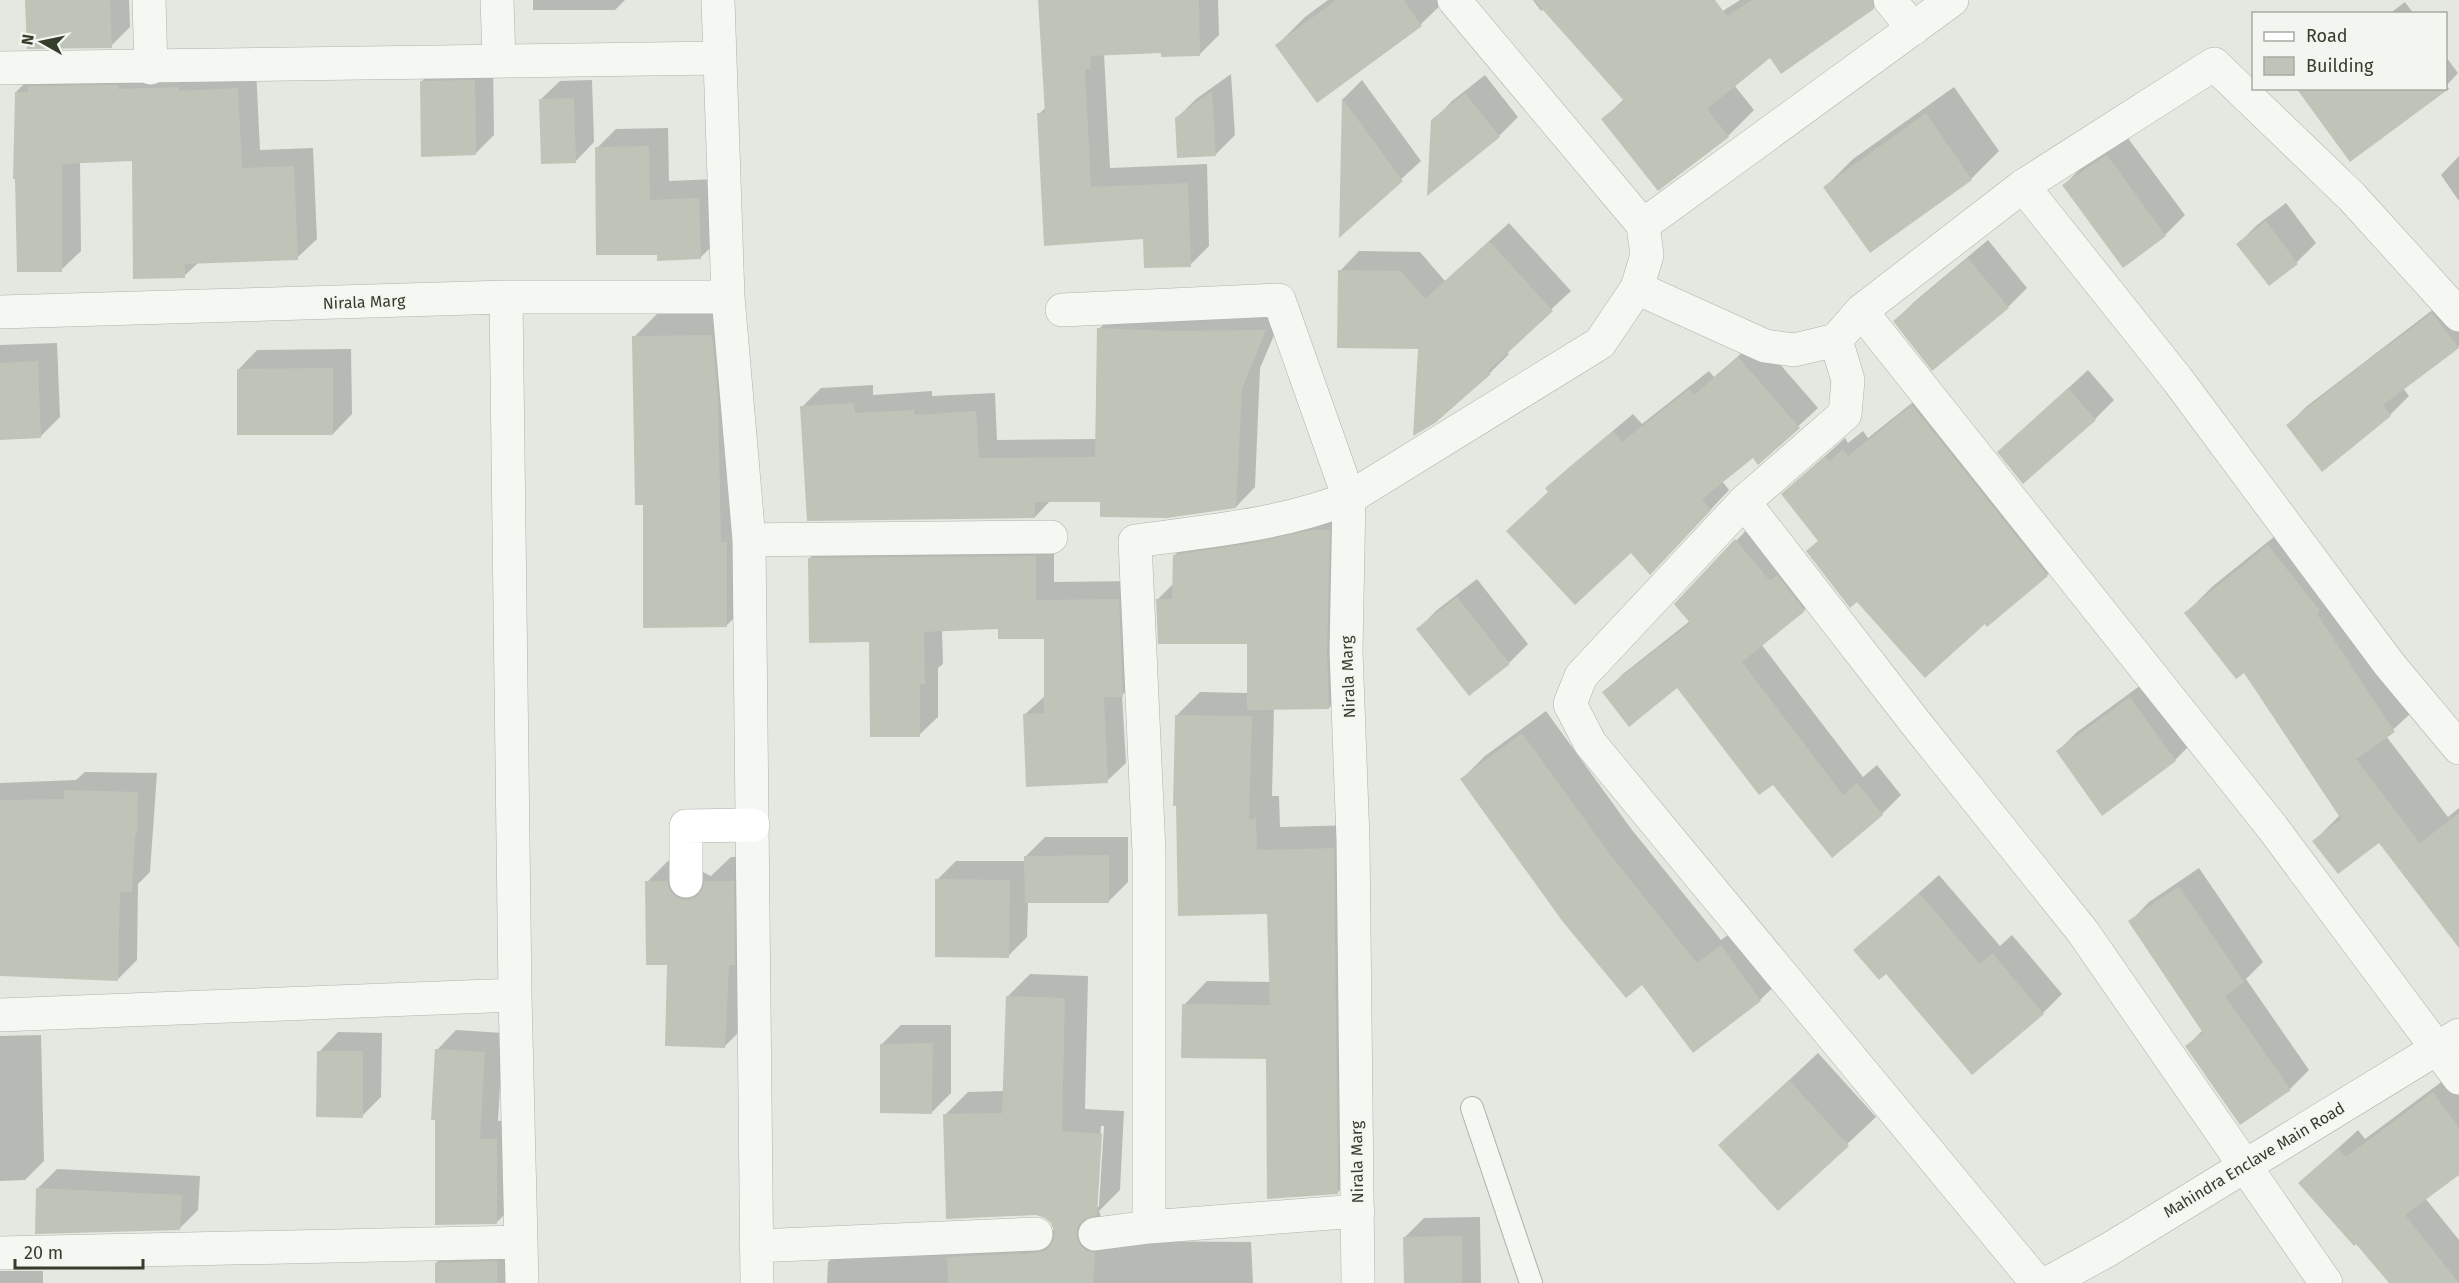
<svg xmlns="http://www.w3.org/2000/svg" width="2459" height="1283" viewBox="0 0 2459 1283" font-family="'Fira Sans',sans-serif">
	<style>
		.shadow { fill: #0003; fill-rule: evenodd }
		.building { fill: #bfc4b8 }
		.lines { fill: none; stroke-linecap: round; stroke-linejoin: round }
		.lane-casing { stroke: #adb2a7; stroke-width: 24 }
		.street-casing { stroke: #adb2a7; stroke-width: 34 }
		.secondary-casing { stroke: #adb2a7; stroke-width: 34 }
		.lane { stroke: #f5f7f3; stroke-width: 22 }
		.street { stroke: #f5f7f3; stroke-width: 33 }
		.secondary { stroke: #fff; stroke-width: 33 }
		.labels { text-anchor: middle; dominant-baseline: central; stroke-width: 4.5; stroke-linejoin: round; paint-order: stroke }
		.street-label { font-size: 16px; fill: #353e2b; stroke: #f3f6f0 }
	</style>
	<rect width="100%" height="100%" fill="#e5e8e1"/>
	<path class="shadow" d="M 26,0 L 129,0 L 130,27 L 111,46 Z
		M 533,0 L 625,0 L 615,10 L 533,10 Z
		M 1040,0 L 1218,0 L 1219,35 L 1199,55 L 1162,51 L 1104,54 L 1110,168 L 1207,164 L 1209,246 L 1190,265 L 1144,238 L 1045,244 L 1039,114 L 1046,107 Z
		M 1328,0 L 1446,0 L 1421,24 L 1317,101 L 1277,45 L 1305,17 Z
		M 1533,0 L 1643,0 L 1544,9 L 1541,11 Z
		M 1740,0 L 1881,0 L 1872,9 L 1771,56 L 1734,85 L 1754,110 L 1728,136 L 1658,189 L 1603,119 L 1624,99 L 1640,64 Z
		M 2405,2 L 2414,14 L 2389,14 Z
		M 2446,57 L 2458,73 L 2446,86 Z
		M 441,62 L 493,62 L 494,135 L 475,154 L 421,82 Z
		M 256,69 L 260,150 L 313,148 L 317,239 L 297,258 L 199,262 L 184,276 L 134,160 L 80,162 L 81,251 L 61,270 L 16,92 L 35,73 Z
		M 1231,74 L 1235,135 L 1216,154 L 1176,119 L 1196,99 Z
		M 1485,75 L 1518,117 L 1499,136 L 1428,193 L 1433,121 L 1452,101 Z
		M 592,80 L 594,142 L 575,162 L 540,100 L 560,81 Z
		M 1362,80 L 1421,161 L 1340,235 L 1343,99 Z
		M 1954,87 L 1999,151 L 1971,179 L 1825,187 L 1853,159 Z
		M 668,128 L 669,181 L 718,179 L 719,239 L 700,258 L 658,254 L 597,148 L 616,129 Z
		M 2127,137 L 2185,215 L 2166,234 L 2123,266 L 2064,185 L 2083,166 Z
		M 2459,156 L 2459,201 L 2441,175 Z
		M 2286,203 L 2316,243 L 2297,262 L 2238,244 L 2257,225 Z
		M 1509,223 L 1571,291 L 1506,351 L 1509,354 L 1490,373 L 1340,271 L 1359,251 L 1420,252 L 1445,281 Z
		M 1988,240 L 2027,288 L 2008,307 L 1895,321 L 1914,302 Z
		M 2452,295 L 2459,304 L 2459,346 L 2403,388 L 2409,396 L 2390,415 L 2288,425 L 2307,406 Z
		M 737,310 L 751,601 L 726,626 L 634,337 L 659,312 Z
		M 1118,310 L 1284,312 L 1260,368 L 1255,487 L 1236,507 L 1102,500 L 1051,500 L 1035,517 L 802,407 L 821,388 L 873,385 L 873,395 L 932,391 L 932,396 L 995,393 L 997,440 L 1097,439 L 1099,329 Z
		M 1758,339 L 1818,408 L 1758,463 L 1753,456 L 1722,481 L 1729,490 L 1669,554 L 1631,551 L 1547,489 L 1566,470 L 1633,414 L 1642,424 L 1709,371 L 1714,377 Z
		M 57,343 L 60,417 L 41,436 L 0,438 L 0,345 Z
		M 351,349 L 352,414 L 333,434 L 238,370 L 257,350 Z
		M 2088,370 L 2114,400 L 2095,419 L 1999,452 Z
		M 1932,387 L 2066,556 L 2047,575 L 1985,622 L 1819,540 L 1783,494 L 1845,438 L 1848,443 L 1863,431 L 1868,438 Z
		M 1348,512 L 1348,688 L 1329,708 L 1274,708 L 1272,796 L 1279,796 L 1280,827 L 1357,825 L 1361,1169 L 1338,1192 L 1268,1058 L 1184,1005 L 1207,981 L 1271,982 L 1269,913 L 1177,715 L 1200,692 L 1248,693 L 1248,642 L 1158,599 L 1174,583 L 1174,556 L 1193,536 Z
		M 2296,519 L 2421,704 L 2386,736 L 2448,817 L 2459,808 L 2459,945 L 2379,841 L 2314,841 L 2340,815 L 2244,670 L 2186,613 L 2213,586 Z
		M 1755,521 L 1823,591 L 1804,610 L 1761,644 L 1863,777 L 1877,765 L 1901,795 L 1882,814 L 1773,783 L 1678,686 L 1604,693 L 1623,674 L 1690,621 L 1676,604 Z
		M 1054,538 L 1054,582 L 1137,581 L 1141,677 L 1122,695 L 1126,763 L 1107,781 L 1024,715 L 1045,696 L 1045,638 L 999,628 L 942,630 L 943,664 L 938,668 L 938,717 L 919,735 L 871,641 L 809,559 L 828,540 Z
		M 1477,579 L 1528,644 L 1509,663 L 1418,629 L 1437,610 Z
		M 2149,679 L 2194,741 L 2175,760 L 2058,751 L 2077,732 Z
		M 1546,711 L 1632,830 L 1721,940 L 1745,923 L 1784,977 L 1760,1000 L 1693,1051 L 1642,983 L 1462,779 L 1485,756 Z
		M 85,772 L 157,773 L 150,872 L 138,884 L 137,960 L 118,979 L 0,975 L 0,783 L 76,780 Z
		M 1045,837 L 1128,837 L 1128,882 L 1109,901 L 1028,902 L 1027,937 L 1008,956 L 937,880 L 956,861 L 1026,861 L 1026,856 Z
		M 672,857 L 711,876 L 731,857 L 758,857 L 749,1022 L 724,1047 L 668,964 L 647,882 Z
		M 2199,868 L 2263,962 L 2246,979 L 2309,1070 L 2290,1089 L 2187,1046 L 2203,1030 L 2130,922 L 2149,902 Z
		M 1939,875 L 2000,946 L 2012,935 L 2062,994 L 2043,1013 L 1886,972 L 1855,950 Z
		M 1030,974 L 1088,976 L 1085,1109 L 1124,1111 L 1120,1190 L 1099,1211 L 1103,1223 L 1117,1241 L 1251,1242 L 1253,1283 L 827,1283 L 828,1262 L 851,1239 L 1055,1230 L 1053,1224 L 945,1115 L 968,1092 L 1004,1091 L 1007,997 ZM 1101,1126 L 1104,1126 L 1099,1206 L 1096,1209 Z
		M 901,1025 L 951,1025 L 951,1093 L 932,1112 L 882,1044 Z
		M 456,1030 L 503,1033 L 498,1121 L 516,1120 L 516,1203 L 497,1222 L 437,1050 Z
		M 338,1032 L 382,1033 L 381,1097 L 362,1116 L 319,1052 Z
		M 41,1035 L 44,1161 L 25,1180 L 0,1181 L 0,1036 Z
		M 1818,1053 L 1876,1117 L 1778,1209 L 1720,1145 Z
		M 2452,1074 L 2459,1083 L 2459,1173 L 2425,1198 L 2459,1240 L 2459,1283 L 2390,1283 L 2357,1241 L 2300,1183 L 2358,1130 L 2365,1139 Z
		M 57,1169 L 200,1176 L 198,1210 L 179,1229 L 38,1188 Z
		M 1480,1217 L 1481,1283 L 1405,1283 L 1405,1237 L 1424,1218 Z
		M 519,1240 L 522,1283 L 435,1283 L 436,1263 L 458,1241 Z
		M 0,1271 L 43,1271 L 43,1283 L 0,1283 Z"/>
	<path class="building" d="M 25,0 L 110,0 L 112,48 L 27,49 Z
		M 1038,0 L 1199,0 L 1200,56 L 1161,57 L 1161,53 L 1090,56 L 1091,69 L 1085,69 L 1091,187 L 1188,183 L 1191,267 L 1144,268 L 1143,239 L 1044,246 L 1037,113 L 1045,113 Z
		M 1336,0 L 1404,0 L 1422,26 L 1317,103 L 1275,45 Z
		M 1534,0 L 1715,0 L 1727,16 L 1752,0 L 1872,0 L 1874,9 L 1781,74 L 1770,58 L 1707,109 L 1729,137 L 1658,191 L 1601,119 L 1624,101 Z
		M 475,80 L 476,155 L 421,157 L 420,81 Z
		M 118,85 L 118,89 L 179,87 L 179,91 L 238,88 L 242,168 L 294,166 L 298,260 L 185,264 L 185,278 L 133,279 L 132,161 L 62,164 L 62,272 L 17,272 L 15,179 L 13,179 L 15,92 L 28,92 L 28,86 Z
		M 2296,88 L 2450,88 L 2350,162 Z
		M 1212,91 L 1216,156 L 1177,158 L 1175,118 Z
		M 1465,93 L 1500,137 L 1427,196 L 1431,120 Z
		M 574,98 L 576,163 L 541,164 L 539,99 Z
		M 1342,98 L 1403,181 L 1339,238 Z
		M 1926,113 L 1972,180 L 1870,253 L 1823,187 Z
		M 649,146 L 650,200 L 699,198 L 701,259 L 657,261 L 657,255 L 596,255 L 595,147 Z
		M 2107,155 L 2166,236 L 2123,268 L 2062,185 Z
		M 2266,221 L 2298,264 L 2269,286 L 2236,244 Z
		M 1489,241 L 1553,311 L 1488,371 L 1491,374 L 1435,423 L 1413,436 L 1418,349 L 1337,348 L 1338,270 L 1401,271 L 1425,299 Z
		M 1968,258 L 2009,308 L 1932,371 L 1893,321 Z
		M 2432,313 L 2459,348 L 2383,405 L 2391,416 L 2322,472 L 2286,425 L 2355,370 Z
		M 1097,328 L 1173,331 L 1266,330 L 1242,389 L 1236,508 L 1167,518 L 1100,517 L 1100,502 L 1035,502 L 1035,518 L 807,521 L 800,406 L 854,403 L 855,413 L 914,410 L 914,415 L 976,411 L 979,458 L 1095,457 Z
		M 712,335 L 718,397 L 721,542 L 727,542 L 727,627 L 643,628 L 643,505 L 635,505 L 632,336 Z
		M 1738,357 L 1800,428 L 1758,465 L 1753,458 L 1702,499 L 1711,510 L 1650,575 L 1631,553 L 1575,605 L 1506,531 L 1548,492 L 1545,488 L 1613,431 L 1622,442 L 1689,389 L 1694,395 Z
		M 38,361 L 41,438 L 0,440 L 0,363 Z
		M 333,368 L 333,435 L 237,435 L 237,369 Z
		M 2068,388 L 2096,420 L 2023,484 L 1997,452 Z
		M 1912,405 L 2048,576 L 1987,627 L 1985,624 L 1925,678 L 1857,602 L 1850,608 L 1806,551 L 1818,541 L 1781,494 L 1825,456 L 1829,461 L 1843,449 L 1848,456 Z
		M 1311,530 L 1330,530 L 1327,651 L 1329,709 L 1247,710 L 1247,644 L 1158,644 L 1156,599 L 1172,599 L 1173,555 L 1247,544 Z
		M 1735,539 L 1770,581 L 1777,575 L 1805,611 L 1742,662 L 1843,795 L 1857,783 L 1883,815 L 1832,858 L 1773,785 L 1759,795 L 1677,688 L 1629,727 L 1602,692 L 1690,623 L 1674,604 Z
		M 2268,545 L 2320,611 L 2317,614 L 2395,732 L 2356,759 L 2420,843 L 2459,813 L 2459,948 L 2379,843 L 2338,874 L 2312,841 L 2341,819 L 2244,673 L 2236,679 L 2184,613 Z
		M 1036,556 L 1036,600 L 1119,599 L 1123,697 L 1104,697 L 1108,783 L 1026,787 L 1023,714 L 1044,713 L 1044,639 L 998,639 L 998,629 L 924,632 L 925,684 L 920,684 L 920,737 L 870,737 L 869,642 L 809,643 L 808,558 Z
		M 1457,597 L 1510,664 L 1469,696 L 1416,629 Z
		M 2130,697 L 2176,761 L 2102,816 L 2056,751 Z
		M 1175,715 L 1252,716 L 1249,819 L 1256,818 L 1257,850 L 1334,848 L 1338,1194 L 1267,1199 L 1266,1059 L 1181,1058 L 1182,1004 L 1270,1005 L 1267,914 L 1178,916 L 1176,806 L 1173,806 Z
		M 1522,733 L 1609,853 L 1697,963 L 1721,945 L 1761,1001 L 1693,1053 L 1642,985 L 1626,998 L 1563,922 L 1460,779 Z
		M 64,790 L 138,792 L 137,834 L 135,834 L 132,892 L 120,892 L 118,981 L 0,976 L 0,800 L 64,799 Z
		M 1109,855 L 1109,903 L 1025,903 L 1024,856 Z
		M 935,879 L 1010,880 L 1009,958 L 935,957 Z
		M 645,881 L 667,881 L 670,891 L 676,897 L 685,900 L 696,897 L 702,890 L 705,881 L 734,881 L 735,965 L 729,965 L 725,1048 L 665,1046 L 667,965 L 646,965 Z
		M 2179,886 L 2244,982 L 2225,996 L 2291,1090 L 2240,1125 L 2185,1046 L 2203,1033 L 2128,921 Z
		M 1919,893 L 1980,964 L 1992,953 L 2044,1014 L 1972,1075 L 1886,974 L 1879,980 L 1853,950 Z
		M 1006,996 L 1065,998 L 1062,1131 L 1102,1134 L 1097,1215 L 1083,1220 L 1078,1226 L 1076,1236 L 1081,1246 L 1087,1251 L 1095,1252 L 1093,1283 L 948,1283 L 947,1257 L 1037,1253 L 1046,1250 L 1052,1243 L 1055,1234 L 1051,1223 L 1045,1218 L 1036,1215 L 946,1219 L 943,1114 L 1002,1113 Z
		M 933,1043 L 932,1114 L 880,1113 L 880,1044 Z
		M 435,1049 L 485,1052 L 480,1139 L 497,1139 L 497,1224 L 435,1225 L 435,1120 L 431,1120 Z
		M 317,1051 L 363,1051 L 363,1118 L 316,1117 Z
		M 1789,1080 L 1849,1146 L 1778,1211 L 1718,1145 Z
		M 2433,1092 L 2459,1128 L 2459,1175 L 2405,1215 L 2459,1283 L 2389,1283 L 2356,1244 L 2354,1246 L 2298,1183 L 2338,1148 L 2346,1157 Z
		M 36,1188 L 182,1195 L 180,1230 L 35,1234 Z
		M 1462,1236 L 1462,1283 L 1404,1283 L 1403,1237 Z
		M 497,1261 L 497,1283 L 435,1283 L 435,1263 Z"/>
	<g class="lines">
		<defs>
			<path id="lane" d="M 1472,1108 L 1531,1283"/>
			<path id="street" d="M 149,0 L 151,68
				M 497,0 L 499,60
				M 718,0 L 728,297 L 749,540 L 757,1283
				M 1454,0 L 1643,225
				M 1890,0 L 1913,29
				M 0,68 L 720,58
				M 2023,186 L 2177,379 L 2389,664 L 2459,748
				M 1637,288 L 1765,346 L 1794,350 L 1836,340 L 1861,311 L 2023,186 L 2214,64 L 2352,197 L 2459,315
				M 506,297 L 515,995 L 522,1283
				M 1062,310 L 1279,300 L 1349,498 L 1346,651 L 1353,840 L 1358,1283
				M 1861,311 L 2272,827 L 2459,1078
				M 0,312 L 506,297 L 728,297
				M 1836,340 L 1848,380 L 1845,414 L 1744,502 L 1581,676 L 1570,704 L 1590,743 L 2037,1283
				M 1744,502 L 1918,726 L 2083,932 L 2326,1283
				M 749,540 L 1051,537
				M 0,1015 L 515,995
				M 1149,1227 L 1149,852 L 1135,541 C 1208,531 1281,525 1349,498 L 1600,343 L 1637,288 L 1647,255 L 1643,225 L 1952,0
				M 1095,1234 L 1149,1227 L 1358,1211
				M 756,1246 L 1036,1234
				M 0,1253 L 521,1242
				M 2048,1283 L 2108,1250 L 2459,1035"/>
			<path id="secondary" d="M 686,881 L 686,826 L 753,825"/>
		</defs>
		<use href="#lane" class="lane-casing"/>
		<use href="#street" class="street-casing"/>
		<use href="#secondary" class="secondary-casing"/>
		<use href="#lane" class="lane"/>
		<use href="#street" class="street"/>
		<use href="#secondary" class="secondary"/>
	</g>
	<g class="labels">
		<g class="street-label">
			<text transform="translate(364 302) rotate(-2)">Nirala Marg</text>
			<text transform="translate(1348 677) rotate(-92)">Nirala Marg</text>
			<text transform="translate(2254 1160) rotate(-31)">Mahindra Enclave Main Road</text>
			<text transform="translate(1357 1162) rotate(-91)">Nirala Marg</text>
		</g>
	</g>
	<rect x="2252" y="12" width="195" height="78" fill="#f3f6f0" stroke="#a7aca1" stroke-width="1.5"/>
	<rect x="2264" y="32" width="30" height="9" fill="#ffffff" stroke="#a7aca1" stroke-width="1.5"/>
	<text x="2306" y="42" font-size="18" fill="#353e2b">Road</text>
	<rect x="2264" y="57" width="30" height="18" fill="#bfc4b8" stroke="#a7aca1" stroke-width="1.5"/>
	<text x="2306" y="72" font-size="18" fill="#353e2b">Building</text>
	<g transform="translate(42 42) rotate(279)" stroke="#f3f6f0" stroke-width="4.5" paint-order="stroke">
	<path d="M0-4.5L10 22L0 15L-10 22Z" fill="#353e2b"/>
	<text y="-9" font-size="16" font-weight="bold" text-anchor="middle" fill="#353e2b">N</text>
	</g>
	<path d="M15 1259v9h128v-9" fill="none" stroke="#353e2b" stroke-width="3"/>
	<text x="24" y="1259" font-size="18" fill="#353e2b" stroke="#f3f6f0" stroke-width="4.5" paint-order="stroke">20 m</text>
</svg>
